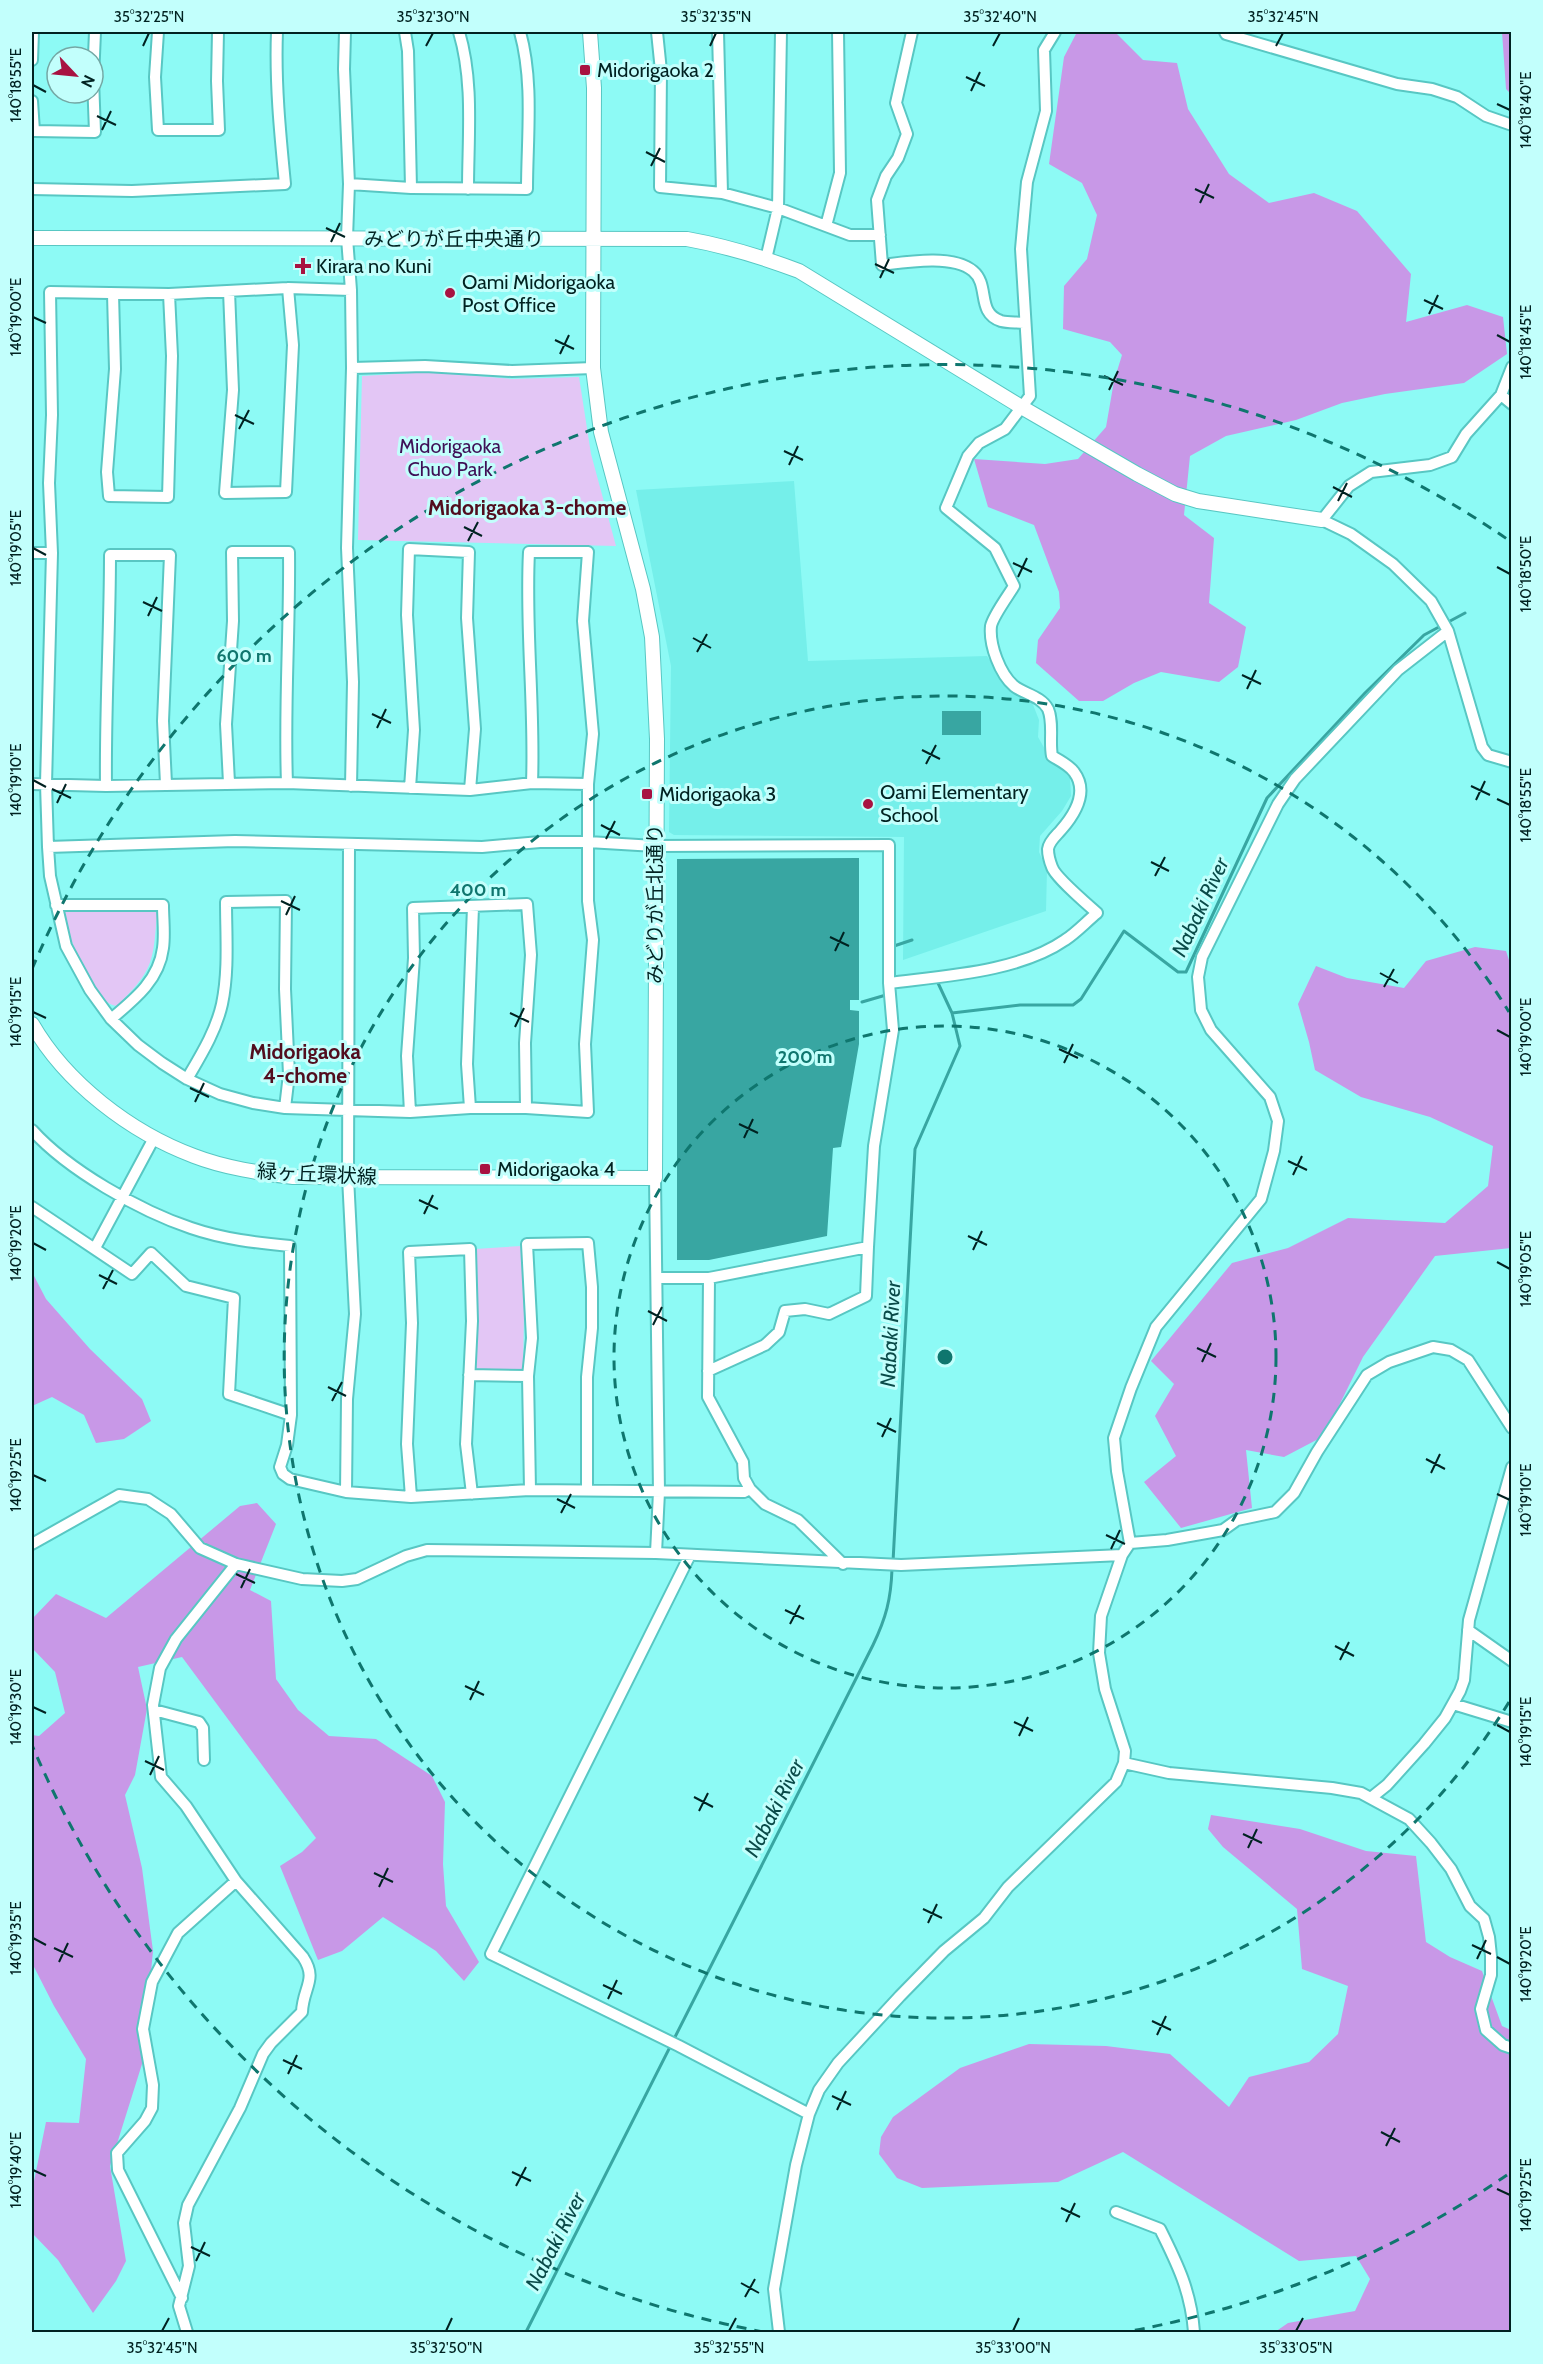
<svg xmlns="http://www.w3.org/2000/svg" width="1543" height="2364" viewBox="0 0 1543 2364" font-family="Cabin,'Noto Sans JP',sans-serif">
	<style>
		.built { fill: #75efea }
		.green { fill: #e3c6f5 }
		.forest { fill: #c898e7 }
		.water { fill: #38a6a2 }
		.lines { fill: none; stroke-linecap: round; stroke-linejoin: round }
		.stream { stroke: #38a6a2; stroke-width: 3 }
		.minor-casing { stroke: #58c7c3; stroke-width: 14 }
		.tertiary-casing { stroke: #58c7c3; stroke-width: 16 }
		.minor { stroke: #fff; stroke-width: 10 }
		.tertiary { stroke: #fff; stroke-width: 14 }
		.ticks { fill: none; stroke: #002221; stroke-width: 2 }
		.ring { fill: none; stroke: #0f766e; stroke-width: 3; stroke-dasharray: 10 8 }
		.poi-dot { fill: #a81241; stroke: #c2fffc; stroke-width: 2 }
		.labels { text-anchor: middle; dominant-baseline: central; stroke-width: 6; stroke-linejoin: round; paint-order: stroke }
		.poi-label { font-size: 20px; fill: #002221; stroke: #c2fffc; text-anchor: start }
		.street-label { font-size: 20px; fill: #002221; stroke: #c2fffc }
		.park-label { font-size: 20px; fill: #3f1056; stroke: #c2fffc }
		.neighbourhood-label { font-size: 21px; font-weight: bold; fill: #520d1e; stroke: #c2fffc }
		.water-label { font-size: 21px; font-style: italic; fill: #0a4b49; stroke: #c2fffc }
		.centre { fill: #0f766e; stroke: #c2fffc; stroke-width: 3 }
		.ring-label { font-size: 18px; text-anchor: middle; font-weight: bold; fill: #0f766e; stroke: #c2fffc; stroke-width: 6; stroke-linejoin: round; paint-order: stroke }
		.neatline { fill: none; stroke: #002221; stroke-width: 2 }
		.ticks-label { font-size: 15px; text-anchor: middle; fill: #002221 }
	</style>
	<rect width="100%" height="100%" fill="#8dfaf5"/>
	<path class="built" d="M 794,481 L 808,661 L 987,656 L 1002,679 L 1032,702 L 1039,720 L 1038,737 L 1046,751 L 1070,778 L 1071,796 L 1062,811 L 1040,836 L 1039,852 L 1047,870 L 1046,911 L 903,960 L 904,837 L 674,835 L 669,832 L 671,666 L 636,490 Z"/>
	<path class="green" d="M 431,372 L 512,379 L 579,377 L 591,454 L 616,546 L 358,540 L 362,376 Z
		M 153,909 L 157,914 C 153,964 153,970 117,1006 C 90,1003 69,934 62,911 Z
		M 521,1246 L 524,1313 L 523,1371 L 473,1370 L 475,1249 Z"/>
	<path class="forest" d="M 1077,32 L 1115,32 L 1143,60 L 1177,63 L 1188,109 L 1229,174 L 1269,203 L 1314,193 L 1357,211 L 1411,274 L 1406,322 L 1467,305 L 1503,317 L 1507,354 L 1464,383 L 1385,394 L 1342,403 L 1296,420 L 1226,436 L 1190,456 L 1184,515 L 1214,538 L 1209,603 L 1246,627 L 1238,667 L 1219,682 L 1161,672 L 1134,683 L 1103,701 L 1079,701 L 1036,663 L 1038,640 L 1060,608 L 1059,592 L 1034,525 L 988,507 L 974,459 L 1045,464 L 1078,459 L 1106,427 L 1114,381 L 1122,355 L 1110,342 L 1063,329 L 1064,286 L 1087,259 L 1097,215 L 1082,183 L 1049,164 L 1064,57 Z
		M 1502,32 L 1511,32 L 1511,94 L 1506,89 Z
		M 1475,947 L 1506,951 L 1512,969 L 1511,1248 L 1435,1256 L 1363,1357 L 1324,1436 L 1284,1457 L 1246,1450 L 1252,1508 L 1181,1528 L 1144,1482 L 1176,1456 L 1155,1416 L 1174,1384 L 1151,1361 L 1232,1263 L 1288,1248 L 1348,1218 L 1445,1223 L 1488,1186 L 1493,1146 L 1430,1117 L 1361,1097 L 1315,1070 L 1309,1042 L 1298,1004 L 1316,966 L 1347,978 L 1404,988 L 1426,961 Z
		M 32,1272 L 46,1299 L 90,1349 L 142,1399 L 151,1421 L 124,1439 L 96,1443 L 84,1415 L 52,1397 L 32,1406 Z
		M 257,1503 L 276,1524 L 250,1590 L 271,1601 L 276,1679 L 298,1710 L 329,1736 L 376,1739 L 432,1776 L 445,1802 L 443,1864 L 446,1906 L 479,1962 L 464,1981 L 436,1951 L 383,1917 L 342,1951 L 318,1960 L 280,1866 L 302,1852 L 316,1838 L 182,1657 L 138,1667 L 147,1709 L 135,1775 L 125,1795 L 142,1868 L 153,1951 L 142,2064 L 110,2166 L 126,2261 L 116,2281 L 93,2313 L 58,2260 L 32,2233 L 32,2191 L 46,2122 L 79,2123 L 86,2059 L 54,2006 L 32,1963 L 32,1735 L 39,1736 L 65,1713 L 55,1672 L 32,1648 L 32,1619 L 56,1594 L 106,1618 L 240,1506 Z
		M 1211,1815 L 1300,1829 L 1366,1851 L 1416,1856 L 1426,1942 L 1450,1957 L 1482,1971 L 1502,2026 L 1511,2030 L 1511,2332 L 1275,2332 L 1288,2323 L 1355,2311 L 1370,2279 L 1356,2256 L 1299,2261 L 1123,2152 L 1058,2182 L 922,2188 L 897,2178 L 879,2154 L 881,2137 L 893,2117 L 960,2068 L 1029,2044 L 1106,2046 L 1170,2054 L 1229,2107 L 1249,2077 L 1309,2062 L 1338,2034 L 1348,1986 L 1302,1969 L 1297,1909 L 1223,1847 L 1208,1829 Z"/>
	<path class="water" d="M 942,711 L 981,711 L 981,735 L 942,735 Z
		M 859,858 L 859,1000 L 850,1000 L 850,1010 L 859,1011 L 859,1044 L 841,1147 L 833,1148 L 827,1236 L 709,1260 L 677,1260 L 677,859 Z"/>
	<g class="lines">
		<path class="stream" d="M 891,947 L 912,940
			M 862,1002 L 886,995 L 886,992
			M 952,1013 L 1020,1005 L 1073,1005 L 1081,999 L 1124,931 L 1178,972 L 1186,972 L 1267,798 L 1365,693 L 1424,635 L 1465,613
			M 893,1562 L 915,1149 L 960,1046 L 952,1013 L 938,983
			M 526,2332 L 873,1645 C 886,1618 891,1599 892,1569"/>
		<defs>
			<path id="minor" d="M 158,32 L 155,77 L 158,130 L 219,130 L 217,81 L 218,32
				M 345,32 L 344,69 L 349,184 L 347,238 L 351,290 L 352,368 L 347,548 L 353,682 L 351,786
				M 405,32 L 408,51 L 411,188
				M 459,32 C 474,82 468,137 468,189
				M 657,32 L 661,71 L 660,187 L 722,193 L 778,208 L 850,235 L 880,235
				M 718,32 L 722,193
				M 912,32 L 896,103 L 907,134 L 898,158 L 886,176 L 877,200 L 882,265 C 906,262 953,254 973,271 C 990,285 976,313 1001,321 C 1008,323 1017,322 1024,323
				M 1225,32 L 1226,34 L 1397,84 L 1432,89 L 1457,97 L 1486,116 L 1512,125
				M 32,60 L 33,32
				M 32,101 L 34,131 L 95,132 L 93,79 L 95,32
				M 349,184 L 411,188 L 527,189 C 527,138 534,82 520,32
				M 32,189 L 132,191 L 285,184 C 280,133 275,82 277,32
				M 826,226 L 840,173 L 838,32
				M 766,259 L 778,208 L 781,32
				M 351,290 L 288,288 L 169,294 L 50,292 L 52,415 L 49,483 L 52,553 L 46,784 L 48,847 L 50,876 L 66,946 L 90,990 L 111,1019 L 138,1045 L 162,1063 L 187,1079 L 220,1094 L 253,1103 L 285,1108 L 410,1112 L 470,1108 L 526,1108 L 588,1112 L 585,1044 L 593,940 L 588,901 L 588,784 L 593,734 L 583,621 L 588,552 L 529,552 C 525,629 535,706 532,783
				M 229,291 L 233,390 L 225,493 L 286,492 L 293,345 L 288,288
				M 113,294 L 115,369 L 107,472 L 109,496 L 168,497 L 172,356 L 169,294
				M 1512,367 L 1501,395 L 1466,434 L 1452,457 L 1430,465 L 1371,472 L 1349,486 L 1322,520 L 1351,534 L 1393,564 L 1431,601 L 1448,631 L 1482,747 L 1488,755 L 1512,762
				M 352,368 L 425,366 L 512,371 L 593,368
				M 1501,395 L 1512,404
				M 32,553 L 52,553
				M 229,783 L 226,724 L 233,621 L 232,552 L 289,552 C 290,629 284,706 287,783
				M 32,784 L 106,786 L 287,783 L 470,790 L 532,783 L 588,784
				M 106,786 C 105,709 110,632 110,555 L 170,555 L 163,721 L 166,784
				M 410,788 L 414,730 L 407,615 L 409,549 L 469,552 L 467,618 L 475,729 L 470,790
				M 48,847 L 235,841 L 482,847 L 540,842 L 588,842 L 655,846 L 889,845 L 889,983 L 893,1030 L 874,1146 L 868,1247 L 709,1278 L 658,1278
				M 56,905 L 163,905 C 163,919 165,934 163,948 C 159,980 135,999 111,1019
				M 889,983 C 943,976 1019,972 1065,940 C 1076,933 1086,922 1097,913 C 1087,904 1055,877 1052,867 C 1050,862 1048,854 1048,849 C 1049,841 1057,835 1061,830 C 1075,814 1089,792 1074,772 C 1069,765 1059,760 1052,756 C 1049,741 1054,723 1048,709 C 1041,696 1024,694 1014,686 C 1000,674 989,645 991,626 C 993,616 1008,596 1014,586 L 995,548 L 946,508 L 968,456 L 979,443 L 1005,429 L 1030,396 L 1021,249 L 1027,182 L 1046,111 L 1044,50 L 1055,32
				M 187,1079 C 201,1055 216,1031 222,1004 C 229,971 226,935 226,902 L 286,901 L 285,989 L 289,1074 L 285,1108
				M 470,1108 L 467,1064 L 473,907
				M 410,1112 L 407,1056 L 414,958 L 413,908 L 527,904 L 531,955 L 525,1043 L 526,1108
				M 32,1130 C 68,1170 140,1211 191,1228 C 223,1239 257,1243 290,1246 L 291,1415 L 287,1445 L 280,1467 L 283,1474 L 290,1479 L 346,1492 L 411,1497 L 530,1490 L 744,1492 L 750,1489
				M 655,1178 L 659,1492 L 656,1553
				M 32,1207 L 132,1274 L 151,1253 L 186,1286 L 234,1298 L 229,1394 L 291,1415
				M 95,1248 L 154,1138
				M 709,1278 L 708,1397 L 743,1462 L 744,1478 L 750,1489 L 765,1504 L 798,1520 L 843,1564
				M 708,1371 L 765,1345 L 779,1332 L 785,1311 L 805,1309 L 829,1314 L 866,1296 L 868,1247
				M 469,1375 L 528,1376
				M 530,1490 L 528,1376 L 532,1338 L 527,1244 L 588,1243 L 592,1287 L 592,1328 L 587,1377 L 587,1490
				M 346,1492 L 347,1399 L 355,1314 L 348,1177 L 349,845
				M 411,1497 L 407,1444 L 412,1323 L 409,1252 L 470,1249 L 472,1321 L 466,1444 L 472,1494
				M 1130,1543 L 1167,1540 L 1223,1530 L 1237,1520 L 1275,1512 L 1294,1493 L 1317,1452 L 1367,1375 L 1389,1362 L 1433,1347 L 1451,1350 L 1468,1360 L 1512,1428
				M 32,1544 L 119,1495 L 148,1499 L 171,1514 L 200,1548 L 236,1564 L 302,1579 L 342,1581 L 357,1579 L 406,1556 L 427,1550 L 656,1553 L 901,1565 L 1122,1555
				M 690,1555 L 491,1954 L 679,2046 L 809,2114
				M 1468,1630 L 1512,1661
				M 1453,1704 L 1512,1722
				M 154,1710 L 199,1722 L 203,1728 L 204,1760
				M 1124,1763 L 1169,1773 L 1332,1788 L 1361,1793 L 1409,1819 L 1431,1843 L 1451,1869 L 1470,1906 L 1484,1919 L 1489,1937 L 1491,1956 L 1491,1975 L 1481,2009 L 1486,2030 L 1503,2045 L 1512,2048
				M 1372,1797 L 1387,1785 L 1424,1744 L 1445,1718 L 1460,1691 L 1464,1680 L 1469,1620 L 1512,1467
				M 1116,2212 L 1160,2229 C 1178,2265 1191,2292 1194,2332
				M 182,2298 L 118,2170 L 117,2153 L 145,2121 L 152,2108 L 153,2085 L 143,2029 L 152,1982 L 178,1933 L 236,1881
				M 187,2332 L 179,2306 L 189,2266 L 184,2223 L 188,2205 L 240,2108 L 263,2054 L 271,2043 L 302,2012 C 303,1987 318,1980 303,1957 L 236,1881 L 186,1806 L 161,1777 L 153,1705 L 160,1668 L 176,1639 L 236,1564
				M 779,2332 L 774,2289 L 796,2165 L 809,2114 L 819,2090 L 838,2063 L 900,1996 L 944,1951 L 984,1918 L 1008,1887 L 1116,1782 L 1124,1763 L 1125,1751 L 1105,1689 L 1099,1653 L 1101,1616 L 1122,1555 L 1130,1543 L 1117,1471 L 1114,1438 L 1131,1388 L 1156,1327 L 1261,1199 L 1274,1151 L 1278,1121 L 1270,1097 L 1211,1030 L 1201,1010 L 1198,977 L 1202,957 L 1278,804 L 1295,779 L 1398,670 L 1448,631"/>
			<path id="tertiary" d="M 32,238 L 687,239 C 726,246 762,257 799,271 L 1023,408 L 1137,474 L 1175,494 L 1198,501 L 1322,520
				M 32,1024 C 66,1083 130,1132 194,1156 C 225,1168 260,1173 293,1177 L 655,1178 L 657,739 L 652,637 L 643,589 L 601,432 L 593,368 L 594,88 L 590,32"/>
		</defs>
		<use href="#minor" class="minor-casing"/>
		<use href="#tertiary" class="tertiary-casing"/>
		<use href="#minor" class="minor"/>
		<use href="#tertiary" class="tertiary"/>
	</g>
	<path class="ticks" d="M 143,46 L 149,33M 426,46 L 433,33M 710,46 L 716,33M 993,46 L 1000,33M 1276,46 L 1283,33M 966,77 L 985,86M 33,85 L 46,92M 971,91 L 980,72M 1497,104 L 1510,110M 97,116 L 116,125M 102,130 L 111,111M 646,152 L 665,162M 651,166 L 660,148M 1195,189 L 1214,198M 1200,203 L 1209,184M 326,228 L 345,237M 331,242 L 340,223M 875,264 L 894,273M 880,278 L 889,259M 1424,300 L 1443,309M 1429,314 L 1438,295M 33,317 L 46,323M 1497,335 L 1510,342M 555,340 L 574,349M 560,354 L 569,335M 1104,376 L 1123,385M 1109,390 L 1118,371M 235,415 L 254,424M 239,429 L 249,410M 784,451 L 803,460M 789,465 L 798,446M 1333,487 L 1352,497M 1338,501 L 1347,483M 464,527 L 482,536M 468,541 L 478,522M 33,548 L 46,555M 1013,563 L 1032,572M 1497,567 L 1510,574M 1018,577 L 1027,558M 143,602 L 162,611M 148,616 L 157,597M 693,638 L 711,648M 697,652 L 707,634M 1242,675 L 1261,684M 1247,689 L 1256,670M 372,714 L 391,723M 377,728 L 386,709M 922,750 L 940,759M 926,764 L 936,745M 33,780 L 46,787M 1471,786 L 1490,795M 52,789 L 71,798M 1497,799 L 1510,805M 1476,800 L 1485,781M 57,803 L 66,784M 601,825 L 620,835M 606,839 L 615,821M 1151,862 L 1169,871M 1155,876 L 1165,857M 281,901 L 300,910M 286,915 L 295,896M 830,937 L 849,946M 835,951 L 844,932M 1380,973 L 1398,983M 1384,987 L 1394,969M 33,1012 L 46,1018M 510,1013 L 529,1022M 515,1027 L 524,1008M 1497,1030 L 1510,1037M 1059,1049 L 1078,1058M 1064,1063 L 1073,1044M 190,1088 L 209,1097M 195,1102 L 204,1083M 739,1124 L 758,1133M 744,1138 L 753,1119M 1288,1161 L 1307,1170M 1293,1175 L 1302,1156M 419,1200 L 438,1209M 424,1214 L 433,1195M 968,1236 L 987,1245M 33,1243 L 46,1250M 973,1250 L 982,1231M 1497,1262 L 1510,1269M 99,1275 L 117,1284M 103,1289 L 113,1270M 648,1311 L 667,1321M 653,1325 L 662,1307M 1197,1348 L 1216,1357M 1202,1362 L 1211,1343M 328,1387 L 346,1396M 332,1401 L 342,1382M 877,1423 L 896,1432M 882,1437 L 891,1418M 1426,1459 L 1445,1469M 1431,1473 L 1440,1454M 33,1475 L 46,1481M 1497,1494 L 1510,1500M 557,1499 L 575,1508M 561,1513 L 571,1494M 1106,1535 L 1125,1544M 1111,1549 L 1120,1530M 236,1574 L 255,1583M 241,1588 L 250,1569M 785,1610 L 804,1619M 790,1624 L 800,1605M 1335,1646 L 1354,1656M 1340,1660 L 1349,1642M 465,1686 L 484,1695M 470,1700 L 479,1681M 33,1707 L 46,1713M 1014,1722 L 1033,1731M 1497,1725 L 1510,1732M 1019,1736 L 1028,1717M 145,1761 L 164,1770M 150,1775 L 159,1756M 694,1797 L 713,1807M 699,1811 L 708,1793M 1243,1834 L 1262,1843M 1248,1848 L 1257,1829M 374,1873 L 393,1882M 379,1887 L 388,1868M 923,1909 L 942,1918M 928,1923 L 937,1904M 33,1938 L 46,1945M 1472,1945 L 1491,1954M 54,1948 L 73,1957M 1497,1957 L 1510,1964M 1477,1959 L 1486,1940M 59,1962 L 68,1943M 603,1985 L 622,1994M 608,1999 L 617,1980M 1152,2021 L 1171,2030M 1157,2035 L 1166,2016M 283,2060 L 302,2069M 288,2074 L 297,2055M 832,2096 L 851,2105M 837,2110 L 846,2091M 1381,2132 L 1400,2142M 1386,2146 L 1395,2128M 33,2170 L 46,2176M 512,2172 L 531,2181M 516,2186 L 526,2167M 1497,2189 L 1510,2195M 1061,2208 L 1080,2217M 1066,2222 L 1075,2203M 191,2247 L 210,2256M 196,2261 L 205,2242M 741,2283 L 759,2293M 745,2297 L 755,2279M 162,2331 L 169,2318M 446,2331 L 452,2318M 729,2331 L 736,2318M 1013,2331 L 1019,2318M 1296,2331 L 1303,2318"/>
	<g class="ring">
		<circle cx="945" cy="1357" r="331"/>
		<path d="M1509 1702A661 661 0 1 1 1509 1012"/>
		<path d="M1507 2175A992 992 0 0 1 1126 2332M764 2332A992 992 0 0 1 32 1745M32 969A992 992 0 0 1 1507 539"/>
	</g>
	<g class="poi-dot">
		<rect x="579" y="64" width="12" height="12" rx="3"/>
		<path d="M300 257h6v6h6v6h-6v6h-6v-6h-6v-6h6z"/>
		<circle cx="450" cy="293" r="6"/>
		<rect x="641" y="788" width="12" height="12" rx="3"/>
		<circle cx="868" cy="804" r="6"/>
		<rect x="479" y="1163" width="12" height="12" rx="3"/>
	</g>
	<g class="labels">
		<g class="poi-label">
			<text x="597" y="70">Midorigaoka 2</text>
			<text x="316" y="266">Kirara no Kuni</text>
			<text x="462" y="282">Oami Midorigaoka<tspan x="462" dy="23">Post Office</tspan></text>
			<text x="880" y="792">Oami Elementary<tspan x="880" dy="23">School</tspan></text>
			<text x="659" y="794">Midorigaoka 3</text>
			<text x="497" y="1169">Midorigaoka 4</text>
		</g>
		<g class="street-label">
			<text x="454" y="239">みどりが丘中央通り</text>
			<text transform="translate(655 904) rotate(-90)">みどりが丘北通り</text>
			<text transform="translate(317 1174) rotate(3)">緑ヶ丘環状線</text>
		</g>
		<g class="park-label">
			<text x="450" y="446">Midorigaoka<tspan x="450" dy="23">Chuo Park</tspan></text>
		</g>
		<g class="neighbourhood-label">
			<text x="527" y="507">Midorigaoka 3-chome</text>
			<text x="305" y="1051">Midorigaoka<tspan x="305" dy="24">4-chome</tspan></text>
		</g>
		<g class="water-label">
			<text transform="translate(1200 907) rotate(-65)">Nabaki River</text>
			<text transform="translate(890 1334) rotate(-87)">Nabaki River</text>
			<text transform="translate(774 1808) rotate(-63)">Nabaki River</text>
			<text transform="translate(555 2241) rotate(-63)">Nabaki River</text>
		</g>
	</g>
	<circle cx="945" cy="1357" r="9" class="centre"/>
	<g class="ring-label">
		<text x="244" y="662">600 m</text>
		<text x="478" y="896">400 m</text>
		<text x="805" y="1063">200 m</text>
	</g>
	<rect width="1543" height="2364" fill="none" stroke="#c2fffc" stroke-width="66"/>
	<g transform="translate(75 75) rotate(116)"><circle r="28" fill="#c2fffc" stroke="#74a7a4" stroke-width="1.5"/>
	<path d="M0-4.5L10 22L0 15L-10 22Z" fill="#a81241"/>
	<text y="-9" font-size="16" font-weight="bold" text-anchor="middle" fill="#002221">N</text>
	</g>
	<rect x="33" y="33" width="1477" height="2298" class="neatline"/>
	<g class="ticks-label">
		<text x="149" y="22">35°32'25"N</text>
		<text x="433" y="22">35°32'30"N</text>
		<text x="716" y="22">35°32'35"N</text>
		<text x="1000" y="22">35°32'40"N</text>
		<text x="1283" y="22">35°32'45"N</text>
		<text transform="translate(16 85) rotate(-90)" y="5">140°18'55"E</text>
		<text transform="translate(1526 110) rotate(-90)" y="5">140°18'40"E</text>
		<text transform="translate(16 317) rotate(-90)" y="5">140°19'00"E</text>
		<text transform="translate(1526 342) rotate(-90)" y="5">140°18'45"E</text>
		<text transform="translate(16 548) rotate(-90)" y="5">140°19'05"E</text>
		<text transform="translate(1526 574) rotate(-90)" y="5">140°18'50"E</text>
		<text transform="translate(16 780) rotate(-90)" y="5">140°19'10"E</text>
		<text transform="translate(1526 805) rotate(-90)" y="5">140°18'55"E</text>
		<text transform="translate(16 1012) rotate(-90)" y="5">140°19'15"E</text>
		<text transform="translate(1526 1037) rotate(-90)" y="5">140°19'00"E</text>
		<text transform="translate(16 1243) rotate(-90)" y="5">140°19'20"E</text>
		<text transform="translate(1526 1269) rotate(-90)" y="5">140°19'05"E</text>
		<text transform="translate(16 1475) rotate(-90)" y="5">140°19'25"E</text>
		<text transform="translate(1526 1500) rotate(-90)" y="5">140°19'10"E</text>
		<text transform="translate(16 1707) rotate(-90)" y="5">140°19'30"E</text>
		<text transform="translate(1526 1732) rotate(-90)" y="5">140°19'15"E</text>
		<text transform="translate(16 1938) rotate(-90)" y="5">140°19'35"E</text>
		<text transform="translate(1526 1964) rotate(-90)" y="5">140°19'20"E</text>
		<text transform="translate(16 2170) rotate(-90)" y="5">140°19'40"E</text>
		<text transform="translate(1526 2195) rotate(-90)" y="5">140°19'25"E</text>
		<text x="162" y="2353">35°32'45"N</text>
		<text x="446" y="2353">35°32'50"N</text>
		<text x="729" y="2353">35°32'55"N</text>
		<text x="1013" y="2353">35°33'00"N</text>
		<text x="1296" y="2353">35°33'05"N</text>
	</g>
</svg>
